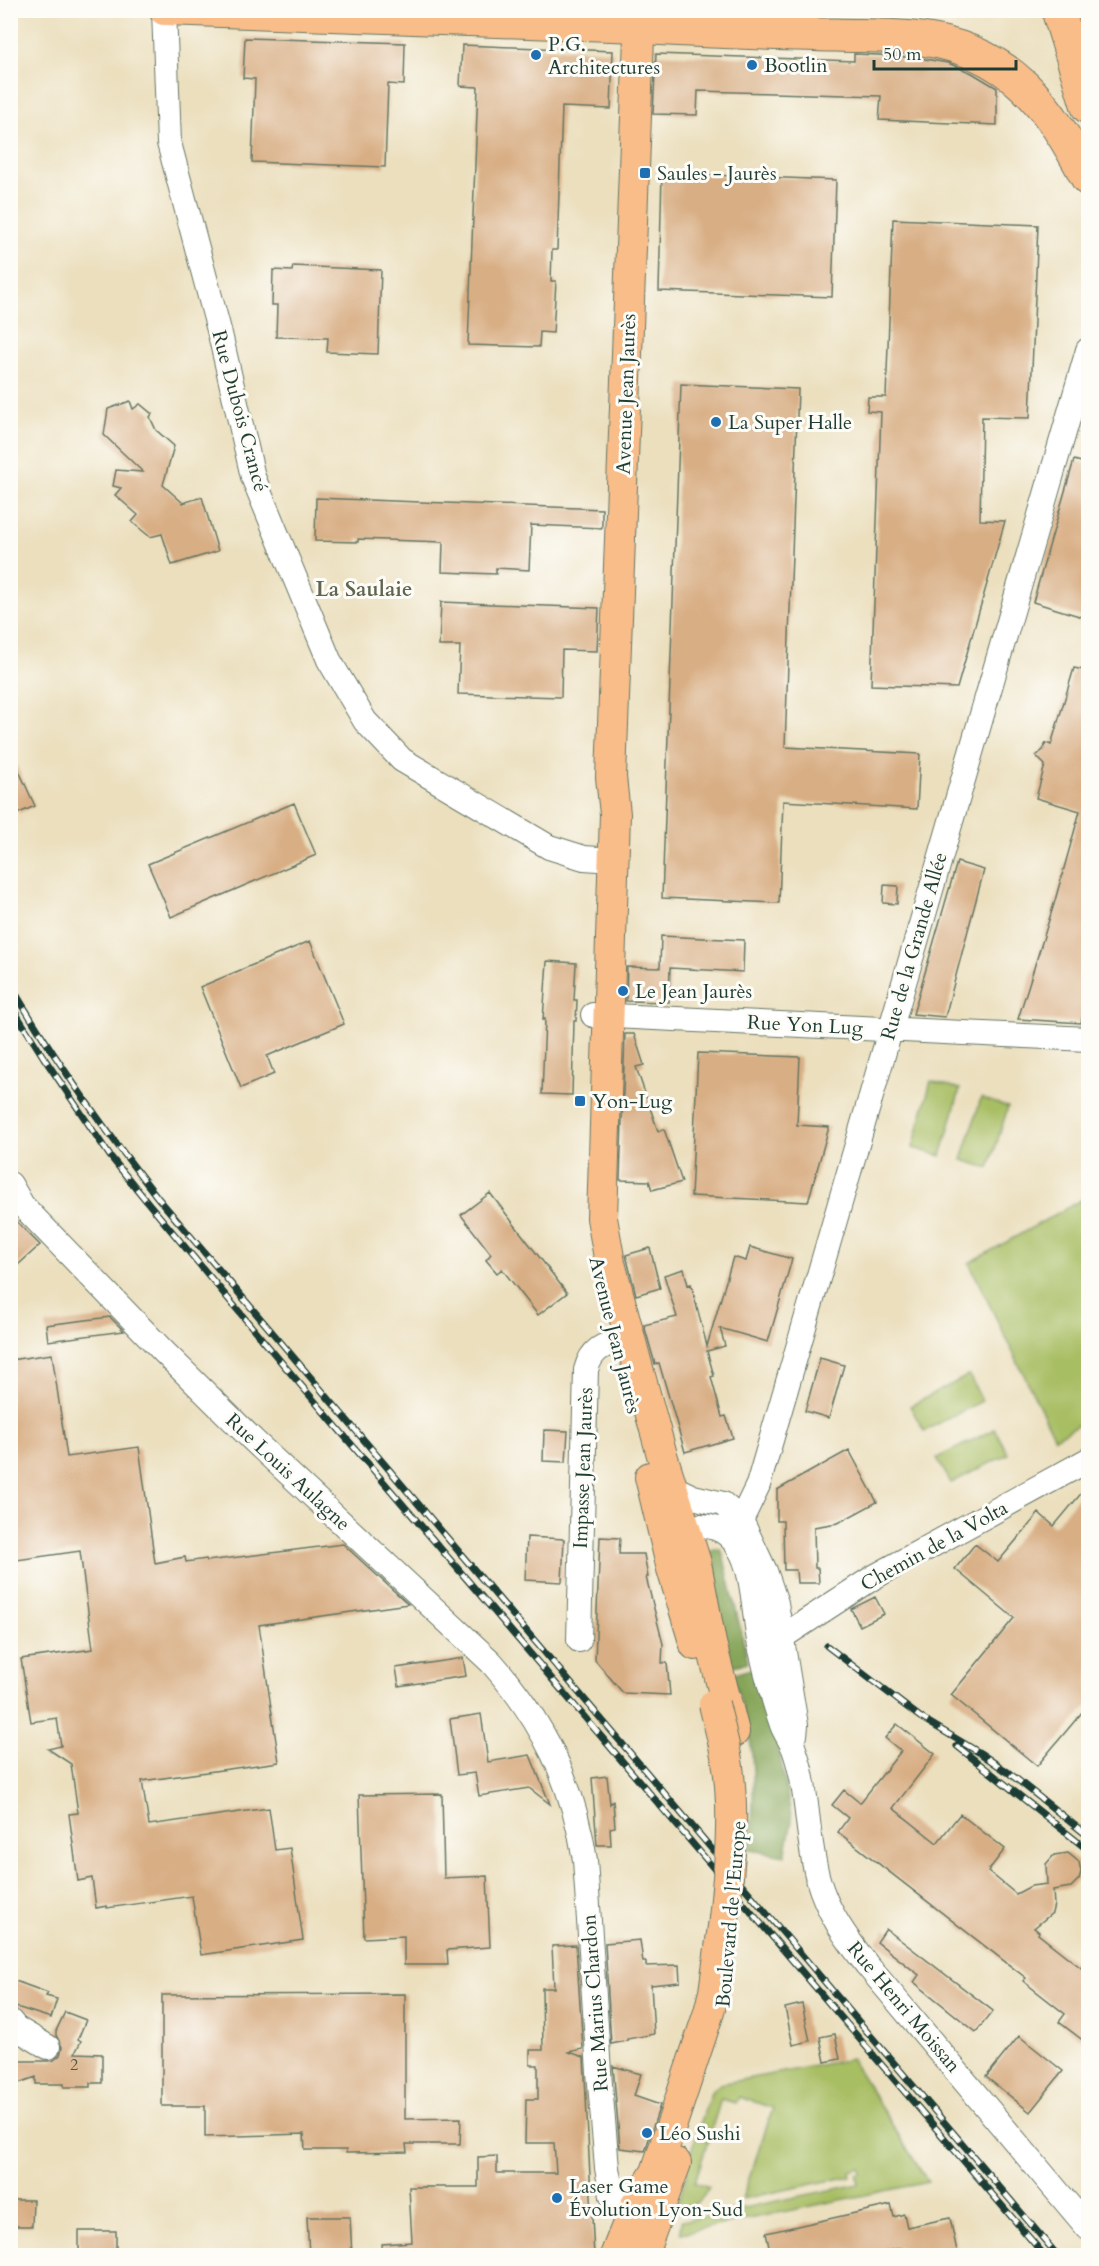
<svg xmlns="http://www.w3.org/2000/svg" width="1099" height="2266" viewBox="0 0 1099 2266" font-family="Cardo,serif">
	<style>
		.green { fill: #a8be63; stroke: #647e4c; stroke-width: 1.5 }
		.forest { fill: #86a559; stroke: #527146; stroke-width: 1.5 }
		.building { fill: #d8ae84 }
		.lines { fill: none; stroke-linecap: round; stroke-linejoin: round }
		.minor-casing { stroke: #667664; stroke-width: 26 }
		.major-casing { stroke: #667664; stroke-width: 32 }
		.highway-casing { stroke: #667664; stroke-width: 35 }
		.minor { stroke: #fff; stroke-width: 24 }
		.major { stroke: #f9bd89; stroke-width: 30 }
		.highway { stroke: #f9bd89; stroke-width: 33 }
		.rail-casing { stroke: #1f3d34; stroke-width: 7 }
		.rail { stroke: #fdfcf7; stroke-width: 4.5; stroke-dasharray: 14; stroke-linecap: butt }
		.major-bridge-casing { stroke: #667664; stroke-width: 32; stroke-linecap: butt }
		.major-bridge { stroke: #f9bd89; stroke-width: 30 }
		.poi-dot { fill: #1f6fb2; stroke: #fdfcf7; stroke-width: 2 }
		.labels { text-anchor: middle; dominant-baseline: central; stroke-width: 6; stroke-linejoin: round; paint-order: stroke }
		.number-label { font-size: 16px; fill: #4d5948 }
		.poi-label { font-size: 20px; fill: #1f3d34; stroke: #fdfcf7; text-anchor: start }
		.street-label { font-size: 20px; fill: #1f3d34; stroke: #fdfcf7 }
		.neighbourhood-label { font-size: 21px; font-weight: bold; fill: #606550; stroke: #fdfcf7 }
	</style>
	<rect width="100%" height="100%" fill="#fdfcf7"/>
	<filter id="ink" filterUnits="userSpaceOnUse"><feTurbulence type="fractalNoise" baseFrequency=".0167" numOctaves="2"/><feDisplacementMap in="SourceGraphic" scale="12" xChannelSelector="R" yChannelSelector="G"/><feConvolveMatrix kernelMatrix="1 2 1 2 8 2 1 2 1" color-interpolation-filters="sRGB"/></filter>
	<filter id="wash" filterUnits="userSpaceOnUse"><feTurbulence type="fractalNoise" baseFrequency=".008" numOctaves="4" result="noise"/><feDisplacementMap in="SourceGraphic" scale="24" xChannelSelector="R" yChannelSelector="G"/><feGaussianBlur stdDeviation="1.35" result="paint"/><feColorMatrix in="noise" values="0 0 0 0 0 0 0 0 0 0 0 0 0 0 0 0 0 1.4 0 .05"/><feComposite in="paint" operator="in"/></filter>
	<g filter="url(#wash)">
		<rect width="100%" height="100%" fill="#ebdfbe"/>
		<path class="green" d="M 931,1081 L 960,1089 L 941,1156 L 913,1148 Z
			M 981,1098 L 1008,1107 L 989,1168 L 962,1160 Z
			M 1088,1196 L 1088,1420 L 1055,1438 L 969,1263 Z
			M 969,1375 L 982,1401 L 924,1431 L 910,1406 Z
			M 995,1429 L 1008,1454 L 951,1483 L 937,1458 Z
			M 851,2059 L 928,2182 L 681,2233 L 681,2221 L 859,2184 L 857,2175 L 861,2174 L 860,2168 L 850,2171 L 851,2176 L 742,2199 L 773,2108 L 739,2097 L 736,2103 L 721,2099 L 695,2182 L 709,2187 C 703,2200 692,2209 677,2206 L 687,2174 L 686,2166 L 711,2092 L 720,2084 Z"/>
		<path class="forest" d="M 714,1549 L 720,1549 L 723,1554 L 748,1662 L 730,1667 L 710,1557 L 710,1552 Z
			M 751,1669 L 756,1684 L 762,1683 L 778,1745 L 792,1821 L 785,1856 L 750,1850 C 753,1812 756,1771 749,1733 C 745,1714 738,1694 733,1674 Z"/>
		<g id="blocks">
			<path class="building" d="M 245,38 L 405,43 L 404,85 L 388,84 L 385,167 L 252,162 L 255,79 L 243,78 Z
				M 462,45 L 613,51 L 611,109 L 562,107 L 557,250 L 552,250 L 551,281 L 556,281 L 553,333 L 540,332 L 539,347 L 468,345 L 478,87 L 460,86 Z
				M 656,54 L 854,61 L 854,54 L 878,55 L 919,58 L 948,63 L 972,73 L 997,88 L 997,125 L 879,120 L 881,96 L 698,91 L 697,115 L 653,114 Z
				M 662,173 L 836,180 L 832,297 L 659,291 Z
				M 893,219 L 1038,225 L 1030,418 L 982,417 L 980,520 L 1005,521 L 957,688 L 871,685 L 881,412 L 867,411 L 868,397 L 886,397 Z
				M 293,266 L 381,270 L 378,354 L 327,352 L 328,338 L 276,337 L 277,305 L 272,305 L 273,270 L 292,271 Z
				M 681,384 L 798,389 L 785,747 L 920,754 L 917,809 L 783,801 L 779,903 L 662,898 Z
				M 130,401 L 133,409 L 140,404 L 152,414 L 150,417 L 156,430 L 174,446 L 163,485 L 183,503 L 202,497 L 218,551 L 172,565 L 162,534 L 150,537 L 132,522 L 138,515 L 115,495 L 121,488 L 113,486 L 116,470 L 143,472 L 104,435 L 108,409 Z
				M 1074,460 L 1089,464 L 1089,619 L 1033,602 Z
				M 316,498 L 602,509 L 602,528 L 531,525 L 529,570 L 496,568 L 496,574 L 442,572 L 443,542 L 358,539 L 358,542 L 315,541 Z
				M 441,602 L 599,608 L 597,651 L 562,650 L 561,697 L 458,694 L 460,646 L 439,646 Z
				M 1074,668 L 1089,671 L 1089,991 L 1081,1023 L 1018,1019 L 1054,904 L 1080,811 L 1036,798 L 1045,765 L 1036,756 L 1043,750 L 1046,743 L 1051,745 Z
				M 10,751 L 35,806 L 19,813 L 10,794 Z
				M 294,803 L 316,855 L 171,917 L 148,864 Z
				M 957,862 L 984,870 L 945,1017 L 913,1014 Z
				M 884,885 L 898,886 L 897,904 L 883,903 Z
				M 661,936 L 744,940 L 743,972 L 670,968 L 669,1002 L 626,1001 L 627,967 L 660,968 Z
				M 310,941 L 344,1024 L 267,1056 L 274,1074 L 241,1088 L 200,987 Z
				M 547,961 L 576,963 L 574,1000 L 577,1000 L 576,1021 L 574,1021 L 572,1095 L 542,1094 L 545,1019 L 543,1020 Z
				M 625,1034 L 634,1034 L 644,1065 L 636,1067 L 658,1131 L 664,1129 L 682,1182 L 652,1190 L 649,1181 L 620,1180 Z
				M 698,1053 L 800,1057 L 797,1125 L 829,1127 L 808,1202 L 691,1196 Z
				M 490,1193 L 567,1293 L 538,1315 L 502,1269 L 497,1273 L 486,1260 L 491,1254 L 461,1215 Z
				M 10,1215 L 40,1245 L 10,1272 Z
				M 750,1247 L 792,1259 L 768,1342 L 720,1328 L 725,1346 L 707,1351 L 714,1376 L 711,1377 L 722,1417 L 726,1416 L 733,1438 L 685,1452 L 659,1363 L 655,1364 L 644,1325 L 677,1317 L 664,1275 L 684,1269 L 688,1285 L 691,1284 L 707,1346 L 733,1257 L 746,1261 Z
				M 650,1248 L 660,1288 L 636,1295 L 626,1255 Z
				M 110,1317 L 124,1331 L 48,1341 L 46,1325 Z
				M 52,1354 L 67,1457 L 139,1447 L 155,1563 L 185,1557 L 186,1562 L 206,1559 L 207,1561 L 343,1544 L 408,1604 L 259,1625 L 279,1762 L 142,1781 L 149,1825 L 269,1808 L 275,1850 L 290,1848 L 303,1940 L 201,1955 L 192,1896 L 107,1908 L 107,1906 L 96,1908 L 92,1878 L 78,1881 L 69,1814 L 78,1813 L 71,1764 L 48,1749 L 61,1746 L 57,1718 L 31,1722 L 21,1659 L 93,1649 L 80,1551 L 10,1561 L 10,1360 Z
				M 820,1358 L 844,1365 L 829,1418 L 805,1411 Z
				M 544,1430 L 568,1431 L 566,1462 L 543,1461 Z
				M 849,1450 L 877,1502 L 838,1523 L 814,1527 L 815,1568 L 818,1568 L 819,1583 L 797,1583 L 796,1570 L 784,1570 L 783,1521 L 777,1521 L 777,1490 Z
				M 1089,1484 L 1089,1704 L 1037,1766 L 951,1695 L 1014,1618 L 955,1569 L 975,1544 L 998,1562 L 1039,1513 L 1054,1526 Z
				M 527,1537 L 564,1539 L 562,1582 L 525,1580 Z
				M 600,1537 L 620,1538 L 619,1554 L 644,1554 L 648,1577 L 646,1577 L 663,1644 L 662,1663 L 667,1663 L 670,1695 L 623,1693 L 595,1660 Z
				M 875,1597 L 884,1614 L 860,1626 L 851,1609 Z
				M 463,1658 L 466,1676 L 399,1686 L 396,1668 Z
				M 481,1714 L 488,1762 L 530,1755 L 550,1804 L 529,1788 L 479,1796 L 475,1773 L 457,1775 L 450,1719 Z
				M 897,1724 L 935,1754 L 893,1808 L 937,1843 L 960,1814 L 1005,1849 L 988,1871 L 1016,1894 L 1031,1886 L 1047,1884 L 1046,1864 L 1054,1855 L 1068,1853 L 1079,1862 L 1081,1872 L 1079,1879 L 1071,1887 L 1053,1890 L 1054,1905 L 1052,1913 L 1034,1928 L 1039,1932 L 1038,1934 L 1089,1974 L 1089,2045 L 1059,2022 L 1065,2014 L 1023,1981 L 1026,1978 L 838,1832 L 848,1818 L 832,1805 L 844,1790 L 860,1803 L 901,1751 L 885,1738 Z
				M 607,1776 L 610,1804 L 613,1801 L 615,1827 L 610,1828 L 611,1845 L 597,1845 L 592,1778 Z
				M 442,1794 L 444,1878 L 487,1876 L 490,1947 L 447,1950 L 448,1965 L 404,1965 L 404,1936 L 364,1938 L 359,1795 Z
				M 886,1929 L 993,2011 L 976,2032 L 914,1982 L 919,1975 L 877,1942 Z
				M 640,1940 L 643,1962 L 646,1962 L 646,1966 L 679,1965 L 680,1982 L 651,1985 L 654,2034 L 627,2039 L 627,2041 L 611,2044 L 605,1943 Z
				M 576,1945 L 583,2049 L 569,2052 L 584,2057 L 594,2256 L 383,2256 L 382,2244 L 412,2242 L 409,2187 L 478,2187 L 478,2157 L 497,2156 L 497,2173 L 556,2173 L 554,2143 L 525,2143 L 526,2099 L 538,2099 L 538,2065 L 530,2065 L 530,2050 L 543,2050 L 542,1988 L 554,1988 L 552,1946 Z
				M 10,1979 L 48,1993 L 46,1996 L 57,1999 L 51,2018 L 10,2005 Z
				M 405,1994 L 405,2119 L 461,2118 L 460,2144 L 406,2144 L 407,2152 L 346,2153 L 346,2150 L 305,2150 L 304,2134 L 205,2137 L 205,2106 L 162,2106 L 162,1995 Z
				M 802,2004 L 810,2041 L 793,2045 L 785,2008 Z
				M 65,2012 L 86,2020 L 78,2039 L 81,2041 L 75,2053 L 102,2054 L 102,2083 L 90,2083 L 90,2087 L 64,2087 L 64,2084 L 36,2084 L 36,2077 L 10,2086 L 10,2061 L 48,2061 L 54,2060 L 60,2055 L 62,2047 L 56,2035 L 56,2031 Z
				M 835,2034 L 840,2059 L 825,2062 L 820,2037 Z
				M 1019,2036 L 1063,2071 L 1030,2112 L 986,2077 Z
				M 613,2066 L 641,2074 L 634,2096 L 660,2105 L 645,2151 L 620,2148 Z
				M 10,2200 L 33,2200 L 32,2226 L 10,2226 Z
				M 891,2205 L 894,2217 L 904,2214 L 907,2227 L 950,2218 L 958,2256 L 902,2256 L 901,2248 L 867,2256 L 771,2256 L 766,2233 Z
				M 307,2217 L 350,2217 L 352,2256 L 309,2256 Z
				M 79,2231 L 116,2231 L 116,2256 L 79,2256 Z"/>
		</g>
	</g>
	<g filter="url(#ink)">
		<use href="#blocks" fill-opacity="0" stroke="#667664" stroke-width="1.5"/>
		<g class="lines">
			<defs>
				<path id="minor" d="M 164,10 L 169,143 L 220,334 L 253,477 L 329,660 L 365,721 L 402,760 L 549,847 L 584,858 L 613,860
					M 593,1015 L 1088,1039
					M 10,1184 L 22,1205 L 164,1352 L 254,1441 L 491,1662 C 543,1721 573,1782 585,1860 L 599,2072 L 607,2168 L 612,2196 L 650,2216
					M 672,1487 L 693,1497 L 723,1504 L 741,1520 L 765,1571 L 776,1603 L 796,1725 L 795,1735
					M 676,1514 L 685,1528 C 709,1523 725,1527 739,1548 C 754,1571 754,1618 760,1646 C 766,1672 773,1699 782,1725 C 785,1733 791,1741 794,1749 C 809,1790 806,1837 818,1879 C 827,1912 847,1939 867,1965 L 1088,2228
					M 732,1539 L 758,1485 L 1088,350
					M 762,1611 L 770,1636 L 776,1639 L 782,1637 L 874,1577 L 1088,1460
					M 579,1640 L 586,1370 C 591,1351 603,1342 623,1343 L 636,1361
					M 10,2021 L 16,2028 L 48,2047"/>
				<path id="major" d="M 164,10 L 639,27
					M 640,10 L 611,777 L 615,814 L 602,1218 L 610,1263 L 636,1361 L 662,1455 L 696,1563 L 711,1643 L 734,1732
					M 650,1477 L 672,1569 L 695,1645
					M 615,2256 L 634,2208 L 656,2172 L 709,2012 L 714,1992 L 724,1919
					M 642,2256 L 676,2163"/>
				<path id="highway" d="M 1058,10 L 1088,107
					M 639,27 C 704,32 770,33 836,35 C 864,36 894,35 922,39 C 1011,51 1049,105 1088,179"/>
			</defs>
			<use href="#minor" class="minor-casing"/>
			<use href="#major" class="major-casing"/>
			<use href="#highway" class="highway-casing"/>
			<use href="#minor" class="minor"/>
			<use href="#major" class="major"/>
			<use href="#highway" class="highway"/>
			<defs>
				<path id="rail" d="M 10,984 C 54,1059 104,1129 158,1198 L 1058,2256
					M 10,1004 L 44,1058 L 110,1156 L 149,1204 L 282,1363 L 1045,2256
					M 827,1646 L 920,1717 L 980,1753 L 1009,1773 L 1088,1836
					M 957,1746 L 1088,1850"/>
			</defs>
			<use href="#rail" class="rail-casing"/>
			<use href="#rail" class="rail"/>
			<defs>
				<path id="major-bridge" d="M 714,1704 C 719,1725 725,1746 728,1767 C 735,1818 729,1869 724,1919"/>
			</defs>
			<use href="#major-bridge" class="major-bridge-casing"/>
			<use href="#major-bridge" class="major-bridge"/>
		</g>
	</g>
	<g class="poi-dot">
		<circle cx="536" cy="55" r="6"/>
		<circle cx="752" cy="65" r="6"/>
		<rect x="639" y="167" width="12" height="12" rx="3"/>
		<circle cx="716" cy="422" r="6"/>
		<circle cx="623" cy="991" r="6"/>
		<rect x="574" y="1095" width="12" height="12" rx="3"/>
		<circle cx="647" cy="2133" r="6"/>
		<circle cx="557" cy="2198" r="6"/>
	</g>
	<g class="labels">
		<g class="number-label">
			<text x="74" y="2065">2</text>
		</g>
		<g class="poi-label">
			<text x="548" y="44">P.G.<tspan x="548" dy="23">Architectures</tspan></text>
			<text x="764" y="65">Bootlin</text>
			<text x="657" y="173">Saules - Jaurès</text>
			<text x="728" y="422">La Super Halle</text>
			<text x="635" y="991">Le Jean Jaurès</text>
			<text x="592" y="1101">Yon-Lug</text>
			<text x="659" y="2133">Léo Sushi</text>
			<text x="569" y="2186">Laser Game<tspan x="569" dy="23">Évolution Lyon-Sud</tspan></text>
		</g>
		<g class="street-label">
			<text transform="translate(626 394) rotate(-88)">Avenue Jean Jaurès</text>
			<text transform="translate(240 411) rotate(75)">Rue Dubois Crancé</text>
			<text transform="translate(914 946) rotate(-74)">Rue de la Grande Allée</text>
			<text transform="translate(805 1025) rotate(3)">Rue Yon Lug</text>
			<text transform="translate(615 1335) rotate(76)">Avenue Jean Jaurès</text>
			<text transform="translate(583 1468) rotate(-88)">Impasse Jean Jaurès</text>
			<text transform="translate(288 1472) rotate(43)">Rue Louis Aulagne</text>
			<text transform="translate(934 1546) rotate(-29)">Chemin de la Volta</text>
			<text transform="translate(731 1914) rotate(-85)">Boulevard de l'Europe</text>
			<text transform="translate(595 2003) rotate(-94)">Rue Marius Chardon</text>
			<text transform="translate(904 2007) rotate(50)">Rue Henri Moissan</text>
		</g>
		<g class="neighbourhood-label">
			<text x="364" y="589">La Saulaie</text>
		</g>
	</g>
	<rect width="1099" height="2266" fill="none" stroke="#fdfcf7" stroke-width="36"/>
	<path d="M874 60v9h142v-9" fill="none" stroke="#1f3d34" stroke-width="3"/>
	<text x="883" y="60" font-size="18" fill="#1f3d34" stroke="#fdfcf7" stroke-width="4.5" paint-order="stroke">50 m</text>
</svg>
